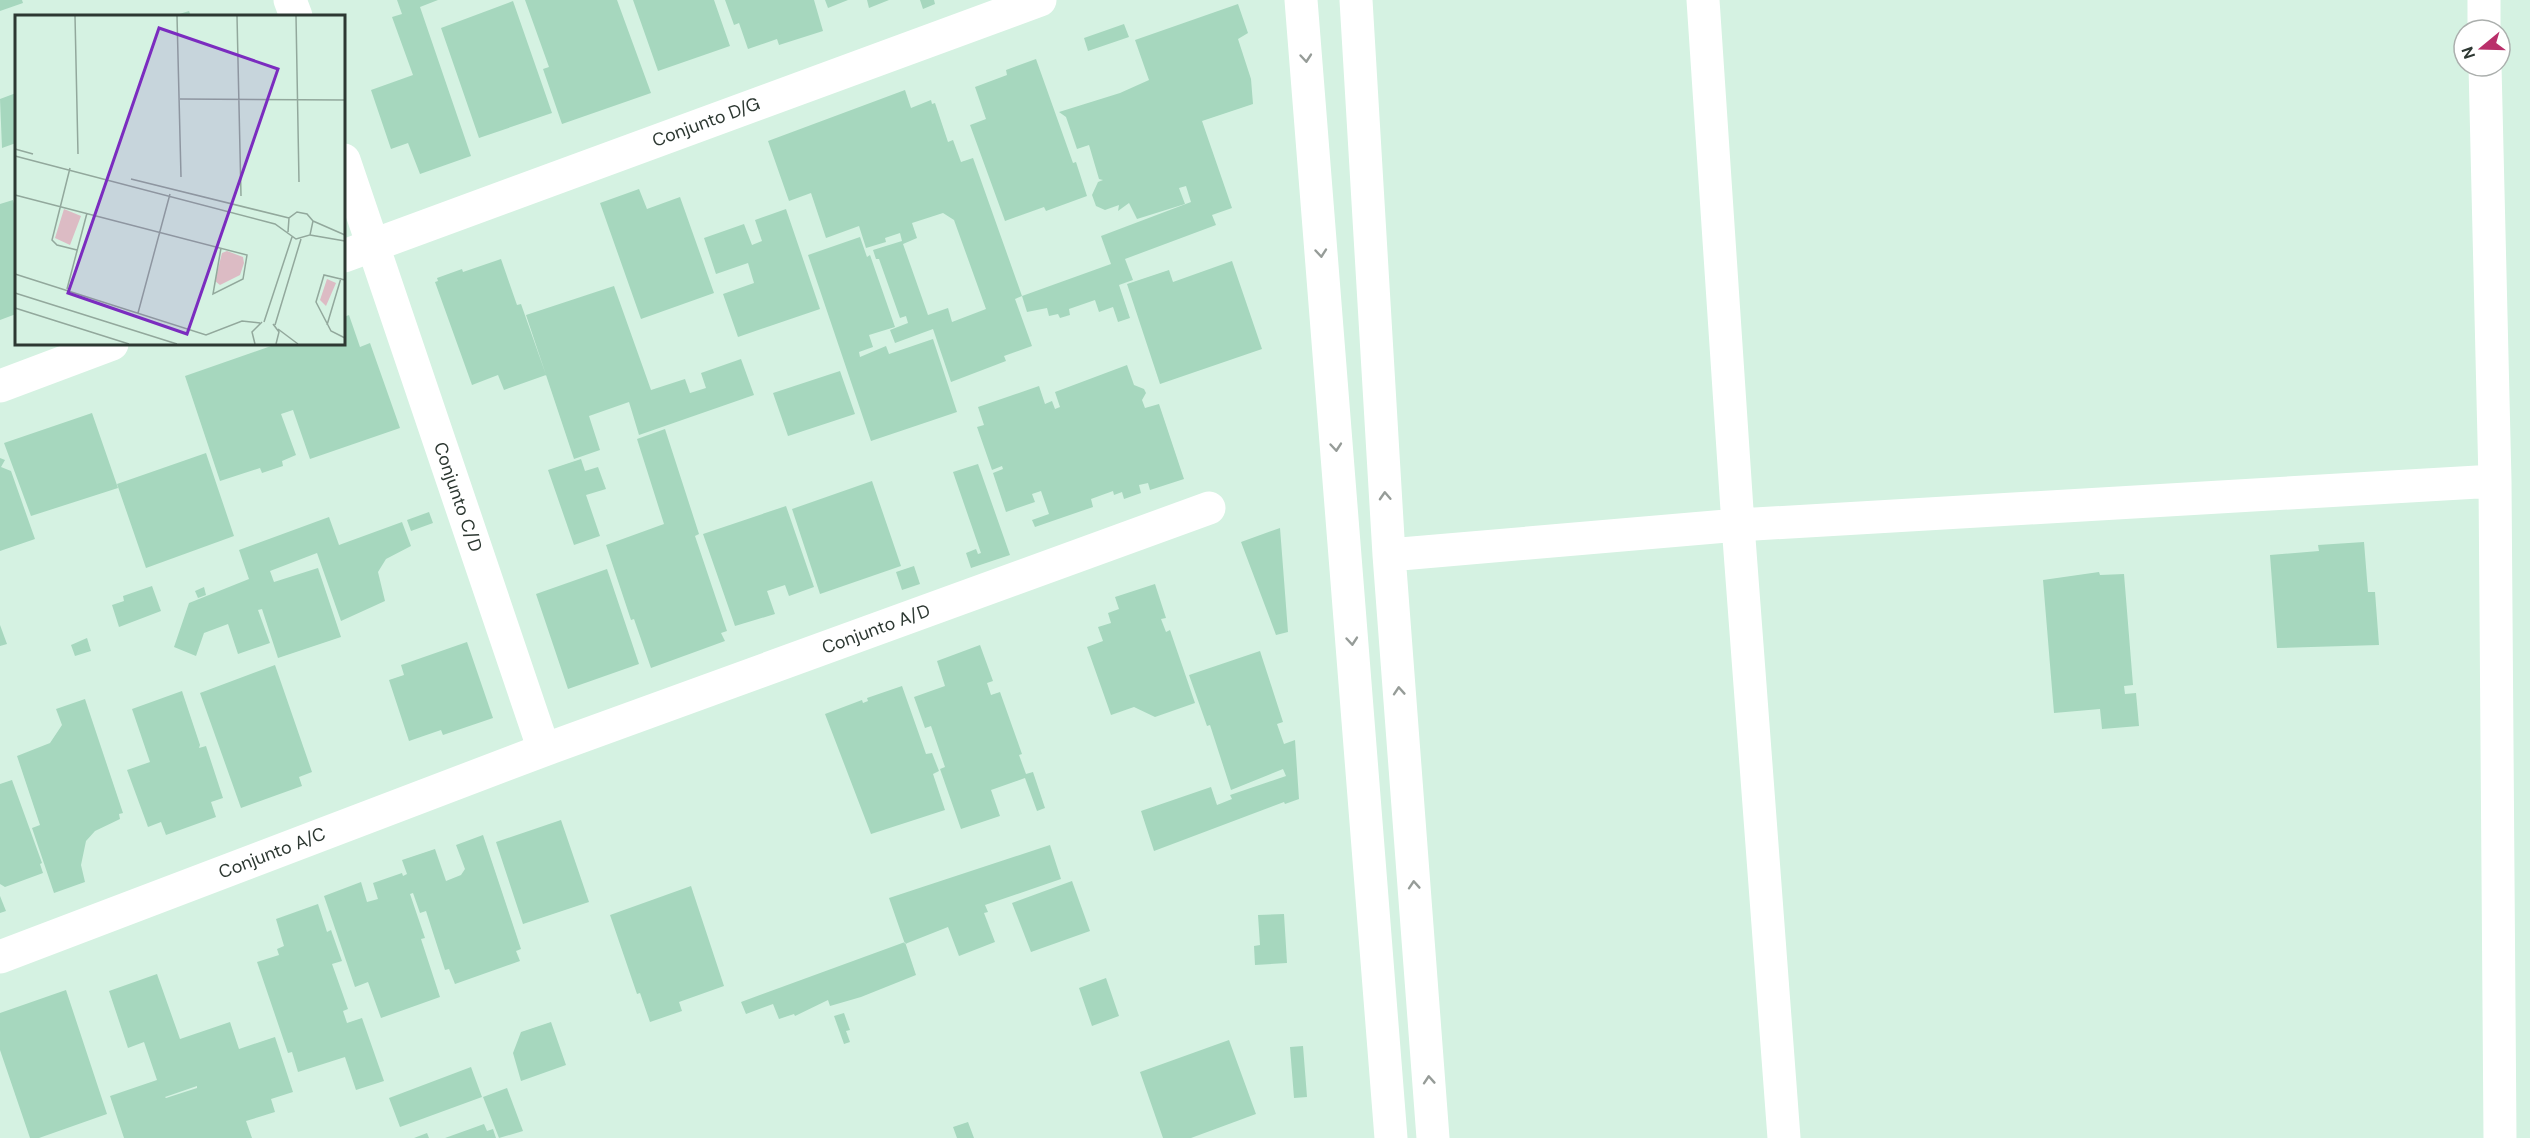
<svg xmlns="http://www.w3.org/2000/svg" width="2530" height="1138" viewBox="0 0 2530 1138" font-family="'DM Sans',sans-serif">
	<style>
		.building { fill: #a6d7be; fill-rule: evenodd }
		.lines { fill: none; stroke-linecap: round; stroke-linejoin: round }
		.minor { stroke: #fff; stroke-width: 33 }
		.oneway { stroke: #969c98 }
		.labels { text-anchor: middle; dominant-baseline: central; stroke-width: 5; stroke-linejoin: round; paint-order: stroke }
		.street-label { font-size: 18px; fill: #2d3832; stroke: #fff }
		.inset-road { fill: none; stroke: #92a89c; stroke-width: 1.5 }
		.view { fill: #7b2cbf; fill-opacity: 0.15; stroke: #7b2cbf; stroke-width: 3 }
		.inset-edge { fill: none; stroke: #2d3832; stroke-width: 3 }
	</style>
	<rect width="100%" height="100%" fill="#d5f2e2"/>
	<path class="building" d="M 0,0 L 22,0 L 23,3 L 0,11 Z
		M 397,0 L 438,0 L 420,7 L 471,156 L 420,174 L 408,143 L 391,149 L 371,90 L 413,75 L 392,17 L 402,14 Z
		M 525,0 L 617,0 L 651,93 L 562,124 L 543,69 L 549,67 Z
		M 633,0 L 714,0 L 730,46 L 658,71 Z
		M 725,0 L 814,0 L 823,31 L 779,45 L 777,39 L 748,49 L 739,23 L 734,25 Z
		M 825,0 L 848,0 L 828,8 Z
		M 867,0 L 889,0 L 869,8 Z
		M 920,0 L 934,0 L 935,4 L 923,9 Z
		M 513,1 L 552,113 L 479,138 L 441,28 Z
		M 1238,4 L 1248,33 L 1238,39 L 1251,79 L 1253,104 L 1202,121 L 1232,208 L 1212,215 L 1216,225 L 1125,259 L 1133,280 L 1119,285 L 1130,318 L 1118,322 L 1113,307 L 1099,312 L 1095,300 L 1069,309 L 1070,315 L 1060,318 L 1058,314 L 1049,316 L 1047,308 L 1027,312 L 1022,296 L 1111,264 L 1101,236 L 1191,202 L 1186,186 L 1179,188 L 1185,204 L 1137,219 L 1129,203 L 1118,211 L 1119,205 L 1105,210 L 1096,206 L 1092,195 L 1098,182 L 1103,180 L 1099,179 L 1089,145 L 1077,149 L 1066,117 L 1059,112 L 1120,93 L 1149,80 L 1135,40 Z
		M 189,11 L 191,16 L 173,16 Z
		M 1124,24 L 1129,37 L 1088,51 L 1084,38 Z
		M 1036,59 L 1073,163 L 1076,162 L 1087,196 L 1046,211 L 1044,207 L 1005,221 L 970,125 L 986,119 L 975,87 L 1007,75 L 1006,70 Z
		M 905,90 L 911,108 L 931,100 L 932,104 L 935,103 L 948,142 L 953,140 L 961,162 L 973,158 L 1022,296 L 1015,299 L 1032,346 L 1004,356 L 1006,361 L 951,382 L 933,329 L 895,343 L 890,330 L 908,323 L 906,316 L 900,318 L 879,259 L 876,259 L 873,250 L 902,241 L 900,233 L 885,238 L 886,242 L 866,248 L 859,226 L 826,238 L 811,193 L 789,201 L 768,141 ZM 943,213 L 954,220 L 986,309 L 952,322 L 948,308 L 928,315 L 903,244 L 917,238 L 912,223 Z
		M 16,93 L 16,143 L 2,148 L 0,99 Z
		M 639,189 L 647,209 L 680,197 L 714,293 L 641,319 L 600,203 Z
		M 13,200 L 16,211 L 16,314 L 0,320 L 0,204 Z
		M 786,209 L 820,309 L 738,337 L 723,294 L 754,283 L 748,263 L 716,274 L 704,238 L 744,224 L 752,245 L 762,241 L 755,220 Z
		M 860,237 L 867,257 L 870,255 L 895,327 L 869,335 L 873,347 L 859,352 L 860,357 L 886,346 L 889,354 L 933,339 L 957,412 L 871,441 L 808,255 Z
		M 501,259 L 517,305 L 521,304 L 546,375 L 504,390 L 498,375 L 472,385 L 435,282 L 438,281 L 437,278 L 462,269 L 463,272 Z
		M 1232,261 L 1262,349 L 1160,384 L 1127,284 L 1169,270 L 1173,282 Z
		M 614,286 L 651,390 L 685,379 L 690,393 L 706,388 L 701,373 L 741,359 L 754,395 L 639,435 L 629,402 L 589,416 L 600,450 L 574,459 L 526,315 Z
		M 349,315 L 360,347 L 370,343 L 400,428 L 310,459 L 293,410 L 281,414 L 296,455 L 282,461 L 283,466 L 262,473 L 260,468 L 220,481 L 185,376 L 271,346 L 270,344 L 344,344 L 344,317 Z
		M 1127,365 L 1134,385 L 1144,389 L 1146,393 L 1142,400 L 1145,408 L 1159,404 L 1184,479 L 1150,490 L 1148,483 L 1139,485 L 1141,493 L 1124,499 L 1122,492 L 1114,495 L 1113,491 L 1091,499 L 1093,507 L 1035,527 L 1032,520 L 1049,514 L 1041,491 L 1032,494 L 1035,502 L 1006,512 L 993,473 L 1003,469 L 1002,466 L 992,470 L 977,427 L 984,425 L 978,407 L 1039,386 L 1045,404 L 1052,401 L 1055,409 L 1060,407 L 1055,392 Z
		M 840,371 L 855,414 L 788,436 L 773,393 Z
		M 92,413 L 118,488 L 31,516 L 4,443 Z
		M 665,429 L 699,534 L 695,536 L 727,631 L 721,633 L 725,641 L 651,668 L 634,619 L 631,620 L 606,545 L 664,524 L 637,439 Z
		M 206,453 L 234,536 L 146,568 L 117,484 Z
		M 0,458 L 5,460 L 1,467 L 11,471 L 35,539 L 0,551 Z
		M 581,459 L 585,471 L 598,467 L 606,489 L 586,495 L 600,536 L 574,545 L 548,470 Z
		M 978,464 L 1010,555 L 971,568 L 966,553 L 976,549 L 978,554 L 981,553 L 953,472 Z
		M 872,481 L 901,566 L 820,594 L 792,509 Z
		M 786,506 L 814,587 L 789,596 L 785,585 L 767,591 L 775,614 L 735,626 L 703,534 Z
		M 429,512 L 433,523 L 411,531 L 407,520 Z
		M 329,517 L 339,545 L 402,522 L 411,546 L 386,559 L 378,572 L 385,601 L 341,621 L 317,553 L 270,571 L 274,582 L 318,568 L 341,637 L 278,658 L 262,609 L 258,610 L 270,643 L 238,654 L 228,624 L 204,633 L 196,656 L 174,647 L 189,603 L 249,579 L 239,550 Z
		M 1280,528 L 1288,632 L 1276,635 L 1241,542 Z
		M 2364,542 L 2368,592 L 2375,592 L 2379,645 L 2277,648 L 2270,555 L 2319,551 L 2318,545 Z
		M 914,566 L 920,584 L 902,590 L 896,572 Z
		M 607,569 L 639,664 L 568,689 L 536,594 Z
		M 2099,572 L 2100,575 L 2124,574 L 2133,685 L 2124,686 L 2125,694 L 2136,693 L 2139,726 L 2102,729 L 2100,709 L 2054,713 L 2043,580 Z
		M 1155,584 L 1166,618 L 1161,619 L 1166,632 L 1170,630 L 1195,703 L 1155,717 L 1134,707 L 1111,715 L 1087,647 L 1103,641 L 1098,627 L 1111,623 L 1108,613 L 1119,609 L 1115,597 Z
		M 152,586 L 161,611 L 119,627 L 112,605 L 124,601 L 123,596 Z
		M 204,587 L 206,595 L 198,598 L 195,591 Z
		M 0,625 L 7,644 L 0,646 Z
		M 87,638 L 91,651 L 75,656 L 71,645 Z
		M 467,642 L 493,718 L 443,735 L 441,730 L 409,741 L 389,680 L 404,675 L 401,665 Z
		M 980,645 L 993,681 L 987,683 L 991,695 L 1000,692 L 1022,754 L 1019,755 L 1026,774 L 1033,772 L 1045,808 L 1037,811 L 1025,778 L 991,790 L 1000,816 L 961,829 L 940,769 L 945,767 L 931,726 L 925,728 L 914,697 L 945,686 L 937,661 Z
		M 1260,651 L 1283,722 L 1277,724 L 1284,744 L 1295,740 L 1299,799 L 1285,804 L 1284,802 L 1154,851 L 1141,811 L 1211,787 L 1217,805 L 1232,799 L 1230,795 L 1286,776 L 1283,769 L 1231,790 L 1210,725 L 1207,726 L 1189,675 Z
		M 275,665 L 312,772 L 299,777 L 302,786 L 241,808 L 200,693 Z
		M 902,686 L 926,754 L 932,753 L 939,771 L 933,774 L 945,810 L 871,834 L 825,714 L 862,700 L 863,703 L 868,701 L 867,698 Z
		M 182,691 L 200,745 L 199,748 L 206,746 L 223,798 L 211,802 L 216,817 L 166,835 L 161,822 L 148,827 L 127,770 L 150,762 L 132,709 Z
		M 85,699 L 123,813 L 119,814 L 120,819 L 95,831 L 86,841 L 81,865 L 85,882 L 54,893 L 32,828 L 40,825 L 17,756 L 50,743 L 62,725 L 56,709 Z
		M 12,780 L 42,863 L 40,864 L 43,873 L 5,887 L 0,884 L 0,784 Z
		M 561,820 L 589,902 L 523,924 L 496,842 Z
		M 483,835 L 521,949 L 516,951 L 520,961 L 455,984 L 449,969 L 445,970 L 426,911 L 420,913 L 413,893 L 410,894 L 425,938 L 421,939 L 440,997 L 381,1018 L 368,982 L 355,987 L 324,896 L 361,882 L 367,902 L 378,899 L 373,883 L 402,873 L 403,876 L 407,874 L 402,860 L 435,849 L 446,881 L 461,875 L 465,869 L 456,845 Z
		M 1050,845 L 1061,879 L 985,905 L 988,912 L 984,913 L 995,942 L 959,956 L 948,927 L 905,944 L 889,898 Z
		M 1072,881 L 1090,931 L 1031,952 L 1012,903 Z
		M 691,886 L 724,986 L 679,1002 L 682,1011 L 650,1022 L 640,993 L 637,994 L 610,915 Z
		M 0,896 L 6,911 L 0,913 Z
		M 318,904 L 327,932 L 331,930 L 342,961 L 332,964 L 348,1009 L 343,1011 L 347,1023 L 362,1018 L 384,1081 L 356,1090 L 345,1057 L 298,1072 L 292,1052 L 288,1053 L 257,962 L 279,955 L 277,949 L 284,946 L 276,919 Z
		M 1284,914 L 1287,963 L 1255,965 L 1254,946 L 1260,945 L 1258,915 Z
		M 905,942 L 916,975 L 861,997 L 830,1006 L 828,1000 L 795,1016 L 794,1014 L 779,1019 L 773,1004 L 746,1014 L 741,1002 Z
		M 157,974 L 180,1039 L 230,1022 L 239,1049 L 275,1037 L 293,1092 L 271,1099 L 275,1112 L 246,1121 L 252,1138 L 124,1138 L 110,1096 L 157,1080 L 144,1042 L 128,1048 L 109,991 ZM 197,1086 L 197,1088 L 166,1098 L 165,1097 Z
		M 1106,978 L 1119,1016 L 1092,1026 L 1079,988 Z
		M 66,990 L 107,1114 L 39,1138 L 30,1138 L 0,1050 L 0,1013 Z
		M 844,1013 L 850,1030 L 846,1031 L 850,1042 L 844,1044 L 834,1016 Z
		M 551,1022 L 566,1065 L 521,1081 L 513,1053 L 521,1032 Z
		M 1229,1040 L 1256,1114 L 1191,1138 L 1163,1138 L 1140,1072 Z
		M 1303,1046 L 1307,1097 L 1294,1098 L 1290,1047 Z
		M 471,1067 L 482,1097 L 400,1127 L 389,1098 Z
		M 507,1088 L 523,1131 L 499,1138 L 483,1097 Z
		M 968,1122 L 974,1138 L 957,1138 L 953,1127 Z
		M 484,1124 L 487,1131 L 493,1129 L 496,1138 L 445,1138 Z
		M 427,1133 L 429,1138 L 414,1138 Z"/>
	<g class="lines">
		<path class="minor" d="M 290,0 L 296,16
			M 1301,0 L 1391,1138
			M 1356,0 L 1389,555 L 1433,1138
			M 1703,0 L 1738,525 L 1784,1138
			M 2484,0 L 2484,30
			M 2485,66 L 2495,481 L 2500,1138
			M 344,160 L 544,750
			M 344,256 L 1040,0
			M 0,386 L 112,344
			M 1389,555 L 1738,525 L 2495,481
			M 0,957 L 544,750 L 1209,508"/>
	</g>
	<defs><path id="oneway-chevron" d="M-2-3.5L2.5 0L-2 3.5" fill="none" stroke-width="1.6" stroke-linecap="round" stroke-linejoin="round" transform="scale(1.5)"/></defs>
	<g class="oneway">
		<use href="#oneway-chevron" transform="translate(1306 58) rotate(85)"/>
		<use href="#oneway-chevron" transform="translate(1321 253) rotate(85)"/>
		<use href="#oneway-chevron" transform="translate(1336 447) rotate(85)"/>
		<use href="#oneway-chevron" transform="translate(1385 496) rotate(-93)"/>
		<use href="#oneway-chevron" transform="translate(1352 641) rotate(85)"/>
		<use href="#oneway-chevron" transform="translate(1399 691) rotate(-94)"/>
		<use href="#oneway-chevron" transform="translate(1414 885) rotate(-94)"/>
		<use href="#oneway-chevron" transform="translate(1429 1080) rotate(-94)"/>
	</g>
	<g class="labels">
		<g class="street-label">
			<text transform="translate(706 122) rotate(-20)">Conjunto D/G</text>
			<text transform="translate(458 497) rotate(71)">Conjunto C/D</text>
			<text transform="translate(876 629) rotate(-20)">Conjunto A/D</text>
			<text transform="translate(272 853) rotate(-21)">Conjunto A/C</text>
		</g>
	</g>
	<g transform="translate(15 15)">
		<rect width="330" height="330" fill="#d5f2e2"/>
		<path d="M 49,194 L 66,201 L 55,230 L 40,223 ZM 212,236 L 228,242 L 229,248 L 225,260 L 205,270 L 200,266 L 207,238 ZM 312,264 L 321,268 L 311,291 L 305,285 Z" fill="#dcbbc4"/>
		<path class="inset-road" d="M 60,1 L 63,139M 162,1 L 166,162M 222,1 L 226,181M 281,1 L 284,167M 165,84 L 330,85M 0,134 L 18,139M 0,141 L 260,209 L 281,224 L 295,220 L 298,206 L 292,199 L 282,197 L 274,203 L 273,217M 55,153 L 37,225 L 42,230 L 62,235M 116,164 L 274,203M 0,180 L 232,240 L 228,264 L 198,279 L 206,233M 298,206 L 330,220M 295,220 L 330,226M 0,259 L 191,320 L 227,306 L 245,308M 330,265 L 309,260 L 301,287 L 316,316 L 330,323M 52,274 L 72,198M 0,278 L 162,329M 0,293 L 114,329M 123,298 L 155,179M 249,307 L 277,222M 258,309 L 264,317 L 261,329M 260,310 L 286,224M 312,310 L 326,263M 263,314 L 283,329M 240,329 L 237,317 L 247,307"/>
		<path class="view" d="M 144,13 L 263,54 L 172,319 L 53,278 Z"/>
		<rect width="330" height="330" class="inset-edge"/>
	</g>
	<g transform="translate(2482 48) rotate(251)"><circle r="28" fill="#ffffff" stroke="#abafad" stroke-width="1.5"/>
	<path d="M0-4.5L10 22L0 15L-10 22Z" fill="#b92f6a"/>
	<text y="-9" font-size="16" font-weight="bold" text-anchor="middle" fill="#2d3832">N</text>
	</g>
</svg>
